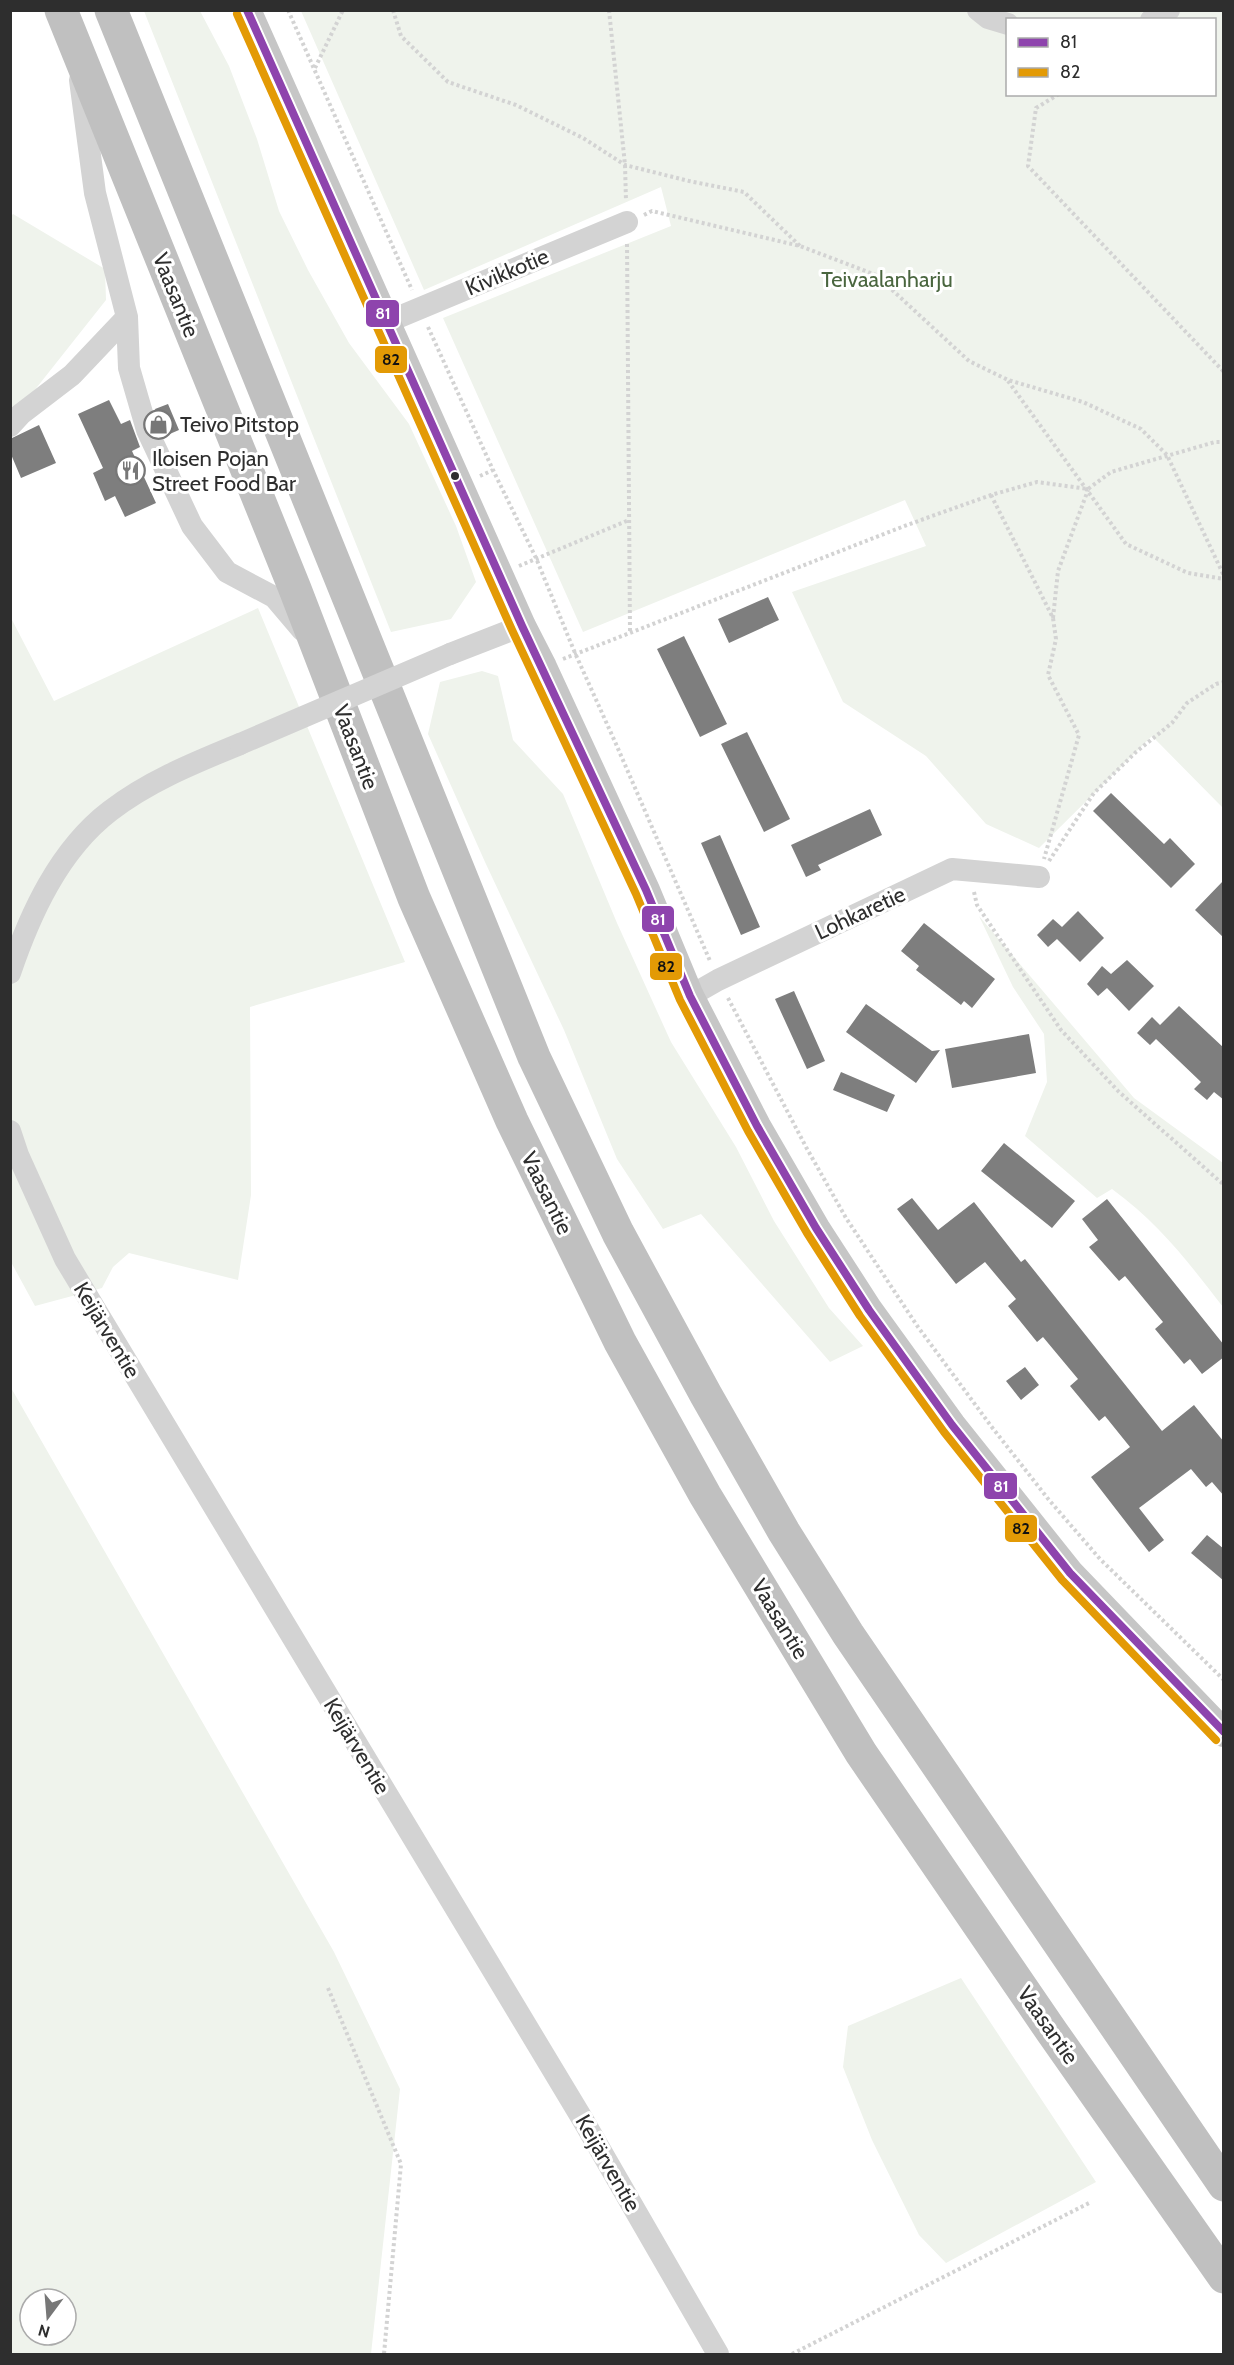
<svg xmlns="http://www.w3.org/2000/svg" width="1234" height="2365" viewBox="0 0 1234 2365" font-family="Cabin,sans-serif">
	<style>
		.green { fill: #eff3ec; fill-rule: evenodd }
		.building { fill: #7e7e7e }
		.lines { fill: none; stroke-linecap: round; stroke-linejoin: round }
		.path { stroke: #d3d3d3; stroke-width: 4; stroke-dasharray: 3 3; stroke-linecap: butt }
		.minor { stroke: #d3d3d3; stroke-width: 22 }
		.major { stroke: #c6c6c6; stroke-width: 28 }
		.highway { stroke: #c0c0c0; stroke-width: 33 }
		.minor-bridge { stroke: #d3d3d3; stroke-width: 22 }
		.bus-1-casing { stroke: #fff; stroke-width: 12 }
		.bus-2-casing { stroke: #fff; stroke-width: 12 }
		.bus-1 { stroke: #8e44ad; stroke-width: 8 }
		.bus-2 { stroke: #e39a05; stroke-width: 8 }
		.bus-dot { fill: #2e2e2e; stroke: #fff; stroke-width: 2 }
		.labels { text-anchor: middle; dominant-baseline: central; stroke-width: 6; stroke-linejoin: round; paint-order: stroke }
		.street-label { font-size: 22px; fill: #2e2e2e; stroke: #fff }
		.park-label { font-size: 22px; fill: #4a663f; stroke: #fff }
		.poi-label { font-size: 22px; fill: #2e2e2e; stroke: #fff; text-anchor: start }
		.line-badge { stroke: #fff; stroke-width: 2 }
		.badge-label { font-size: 16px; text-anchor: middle; font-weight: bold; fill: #fff }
		.pale-badge-label { font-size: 16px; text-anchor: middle; font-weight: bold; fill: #111 }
	</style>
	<rect width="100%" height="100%" fill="#fff"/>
	<path class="green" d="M 144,11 L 200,11 L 229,66 L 257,139 L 279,211 L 308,270 L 349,343 L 409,424 L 456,526 L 476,582 L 451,619 L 391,632 Z
		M 301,11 L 1223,11 L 1223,808 L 1152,736 L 1039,848 L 986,824 L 926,756 L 843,702 L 792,592 L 926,546 L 905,500 L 583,632 L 443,318 L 671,226 L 661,187 L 424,290 ZM 1008,20 L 1214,20 L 1214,94 L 1008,94 Z
		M 13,214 L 105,269 L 106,300 L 11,420 L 10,217 Z
		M 258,608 L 405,962 L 250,1007 L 251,1195 L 238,1280 L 129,1253 L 113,1267 L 102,1288 L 35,1306 L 11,1262 L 10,616 L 54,701 Z
		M 482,671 L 498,676 L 513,740 L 563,794 L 617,923 L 671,1042 L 736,1147 L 774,1221 L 829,1308 L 863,1346 L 830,1362 L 701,1214 L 663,1229 L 617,1159 L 564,1030 L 485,862 L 428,734 L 440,682 Z
		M 979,916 L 1134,1098 L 1223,1163 L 1223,1307 C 1188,1262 1160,1224 1112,1189 L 1097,1198 L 1025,1136 L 1047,1082 L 1044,1034 L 1013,987 Z
		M 10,1386 L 334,1952 L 400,2089 L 371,2354 L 11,2354 ZM 30,2299 L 66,2299 L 66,2335 L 30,2335 Z
		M 961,1978 L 1096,2182 L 946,2263 L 919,2235 L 872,2140 L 843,2067 L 848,2026 Z"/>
	<path class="building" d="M 109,400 L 121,424 L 130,420 L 140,447 L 132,451 L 156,503 L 125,517 L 115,496 L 105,501 L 93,473 L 103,468 L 78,414 Z
		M 168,404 L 179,430 L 165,436 L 155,409 Z
		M 39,425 L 56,463 L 21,478 L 10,452 L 10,439 Z
		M 768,597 L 779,620 L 729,643 L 718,619 Z
		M 684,636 L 727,724 L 700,737 L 657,649 Z
		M 747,732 L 790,819 L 764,832 L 721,744 Z
		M 1111,793 L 1164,844 L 1170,838 L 1195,864 L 1171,888 L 1093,811 Z
		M 870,809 L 882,835 L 818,865 L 821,870 L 806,877 L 791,845 Z
		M 720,835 L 760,927 L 741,935 L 701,843 Z
		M 1224,880 L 1224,938 L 1195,910 Z
		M 1078,911 L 1104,938 L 1080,962 L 1057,939 L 1048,947 L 1037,935 L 1053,919 L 1062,927 Z
		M 924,923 L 995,979 L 972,1008 L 964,1001 L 961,1005 L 916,970 L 919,966 L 901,951 Z
		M 1127,960 L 1154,986 L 1129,1011 L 1107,988 L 1098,996 L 1087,984 L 1102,966 L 1111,974 Z
		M 794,991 L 825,1061 L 807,1069 L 775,999 Z
		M 866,1004 L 932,1051 L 940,1050 L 916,1083 L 846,1032 Z
		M 1179,1006 L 1224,1048 L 1224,1100 L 1214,1092 L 1207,1100 L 1194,1089 L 1201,1082 L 1156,1039 L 1150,1045 L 1137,1033 L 1152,1017 L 1160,1025 Z
		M 1029,1034 L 1036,1073 L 952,1088 L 945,1049 Z
		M 841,1072 L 895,1095 L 887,1112 L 833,1090 Z
		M 1004,1143 L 1075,1201 L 1052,1228 L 981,1171 Z
		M 912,1198 L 938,1230 L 974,1202 L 1021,1262 L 1025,1259 L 1162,1431 L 1194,1405 L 1224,1442 L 1224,1496 L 1212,1482 L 1206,1487 L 1191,1469 L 1139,1508 L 1164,1540 L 1149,1552 L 1091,1477 L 1130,1447 L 1105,1416 L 1099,1421 L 1070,1386 L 1078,1379 L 1043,1337 L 1037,1342 L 1008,1306 L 1016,1299 L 985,1262 L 956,1284 L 897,1209 Z
		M 1107,1199 L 1224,1345 L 1224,1357 L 1202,1374 L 1190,1359 L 1184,1364 L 1155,1329 L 1163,1322 L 1125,1276 L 1119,1281 L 1089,1247 L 1098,1240 L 1082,1219 Z
		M 1025,1367 L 1039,1385 L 1021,1400 L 1006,1381 Z
		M 1207,1535 L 1224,1549 L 1224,1581 L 1191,1553 Z"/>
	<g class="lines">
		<path class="path" d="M 288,10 L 412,290
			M 393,10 L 401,36 L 448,82 L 516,105 L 583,138 L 625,165 L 689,181 L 744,192 L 800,246
			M 609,10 L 625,165 L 626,201
			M 315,68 L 343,10
			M 1059,94 L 1036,108 L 1028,166 L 1224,372
			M 644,215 L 652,211 L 800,246 L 876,275 L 969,361 L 1008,380 L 1083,402 L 1141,429 L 1167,455 L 1224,576
			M 627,244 L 630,633
			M 428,327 L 493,470 L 536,558 L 575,653 L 616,744 L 710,961
			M 1008,381 L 1126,544 L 1188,573 L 1224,579
			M 480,476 L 493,470
			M 991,495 L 1053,618 L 1056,639 L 1048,675 L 1079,735 L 1044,859
			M 519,566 L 629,520
			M 1053,618 L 1058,571 L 1088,490
			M 563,659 L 907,525 L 991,495 L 1037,482 L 1088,489 L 1111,472 L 1215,442 L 1224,442
			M 1049,861 L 1094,793 L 1136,752 L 1172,723 L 1187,703 L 1216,684 L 1224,682
			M 974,892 L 977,905 L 1061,1030 L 1119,1092 L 1224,1185
			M 728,998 L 806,1147 L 846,1218 L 918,1327 L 991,1426 L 1049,1500 L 1100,1559 L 1224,1680
			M 328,1988 L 401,2164 L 384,2354
			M 792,2354 L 1091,2202"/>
		<path class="minor" d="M 978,10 L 988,18 L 1008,24
			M 1151,20 L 1169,10
			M 80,80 L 95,193 L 127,317 L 129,368 L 147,430 L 192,526 L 227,572 L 274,597 L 302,630
			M 387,322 L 627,222
			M 10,426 L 21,414 L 72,375 L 127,317
			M 450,654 L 522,626
			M 10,973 C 30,914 59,850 110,811 C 149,781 194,763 240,744
			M 690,996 L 718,980 L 952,869 L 1039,877
			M 10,1131 L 18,1155 L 65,1259 L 583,2120 L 718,2354"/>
		<path class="major" d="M 247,10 L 522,626 L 543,667 L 646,890 L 690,996 L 757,1126 L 816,1228 L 869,1310 L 952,1425 L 1070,1573 L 1224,1733"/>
		<path class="highway" d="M 61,10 L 295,589 L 414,898 L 512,1121 L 620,1342 L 705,1495 L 861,1753 L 1052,2032 L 1224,2277
			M 111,10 L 534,1057 L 618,1233 L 706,1395 L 784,1532 L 848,1634 L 1224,2185"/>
		<path class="minor-bridge" d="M 240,744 L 450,654"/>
		<defs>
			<path id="bus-1" d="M 247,10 L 522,626 L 646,890 L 690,996 L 757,1126 L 816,1228 L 869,1310 L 952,1425 L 1070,1573 L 1224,1732"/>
			<path id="bus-2" d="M 237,14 L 512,630 L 636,894 L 680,1000 L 748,1131 L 807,1233 L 860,1316 L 944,1432 L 1062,1580 L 1216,1740"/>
		</defs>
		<use href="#bus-1" class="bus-1-casing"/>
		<use href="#bus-2" class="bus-2-casing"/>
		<use href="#bus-1" class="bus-1"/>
		<use href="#bus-2" class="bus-2"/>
	</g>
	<defs>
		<symbol id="shop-ring" viewBox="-11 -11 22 22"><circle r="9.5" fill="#fff" stroke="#777" stroke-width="1.5"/><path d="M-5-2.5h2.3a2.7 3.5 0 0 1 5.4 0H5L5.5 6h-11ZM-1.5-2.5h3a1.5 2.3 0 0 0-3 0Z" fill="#777"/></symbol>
		<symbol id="restaurant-ring" viewBox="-11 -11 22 22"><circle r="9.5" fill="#fff" stroke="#777" stroke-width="1.5"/><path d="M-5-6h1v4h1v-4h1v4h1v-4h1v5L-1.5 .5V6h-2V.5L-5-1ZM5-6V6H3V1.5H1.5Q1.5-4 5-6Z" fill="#777"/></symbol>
	</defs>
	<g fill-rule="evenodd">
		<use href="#shop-ring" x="142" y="408" width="33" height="33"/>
		<use href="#restaurant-ring" x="114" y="454" width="33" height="33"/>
	</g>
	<circle class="bus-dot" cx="455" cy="476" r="5"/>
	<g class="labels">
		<g class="street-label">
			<text transform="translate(507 272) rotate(-23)">Kivikkotie</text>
			<text transform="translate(176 295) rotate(68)">Vaasantie</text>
			<text transform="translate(356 747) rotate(69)">Vaasantie</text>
			<text transform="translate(860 913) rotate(-25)">Lohkaretie</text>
			<text transform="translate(547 1193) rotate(64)">Vaasantie</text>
			<text transform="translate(107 1330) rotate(59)">Keijärventie</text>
			<text transform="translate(780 1619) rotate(59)">Vaasantie</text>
			<text transform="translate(357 1746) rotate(59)">Keijärventie</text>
			<text transform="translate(1048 2025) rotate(55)">Vaasantie</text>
			<text transform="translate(608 2163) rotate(60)">Keijärventie</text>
		</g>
		<g class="park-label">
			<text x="887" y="279">Teivaalanharju</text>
		</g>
		<g class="poi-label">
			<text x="180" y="424">Teivo Pitstop</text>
			<text x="152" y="458">Iloisen Pojan<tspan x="152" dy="25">Street Food Bar</tspan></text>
		</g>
	</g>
	<g class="line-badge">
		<rect x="365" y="299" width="35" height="29" rx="6" fill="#8e44ad"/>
		<rect x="374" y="345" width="34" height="29" rx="6" fill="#e39a05"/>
		<rect x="641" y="905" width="34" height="28" rx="6" fill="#8e44ad"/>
		<rect x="649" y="952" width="34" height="29" rx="6" fill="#e39a05"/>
		<rect x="983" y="1472" width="35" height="28" rx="6" fill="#8e44ad"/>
		<rect x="1004" y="1514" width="34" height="29" rx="6" fill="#e39a05"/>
	</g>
	<g class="badge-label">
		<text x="383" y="319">81</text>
		<text x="658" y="925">81</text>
		<text x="1001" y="1492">81</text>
	</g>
	<g class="pale-badge-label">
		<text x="391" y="365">82</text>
		<text x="666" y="972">82</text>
		<text x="1021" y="1534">82</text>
	</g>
	<rect width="1234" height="2365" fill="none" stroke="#2e2e2e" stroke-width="24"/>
	<rect x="1006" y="18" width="210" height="78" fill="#ffffff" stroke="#ababab" stroke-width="1.5"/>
	<rect x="1018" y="38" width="30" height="9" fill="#8e44ad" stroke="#ababab" stroke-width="1.5"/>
	<text x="1060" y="48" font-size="18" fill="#2e2e2e">81</text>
	<rect x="1018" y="68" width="30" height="9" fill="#e39a05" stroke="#ababab" stroke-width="1.5"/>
	<text x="1060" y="78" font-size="18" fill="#2e2e2e">82</text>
	<g transform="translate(48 2317) rotate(196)"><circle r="28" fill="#ffffff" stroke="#ababab" stroke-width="1.5"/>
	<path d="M0-4.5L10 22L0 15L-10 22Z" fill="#777777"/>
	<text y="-9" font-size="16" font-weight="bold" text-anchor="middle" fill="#2e2e2e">N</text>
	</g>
</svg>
